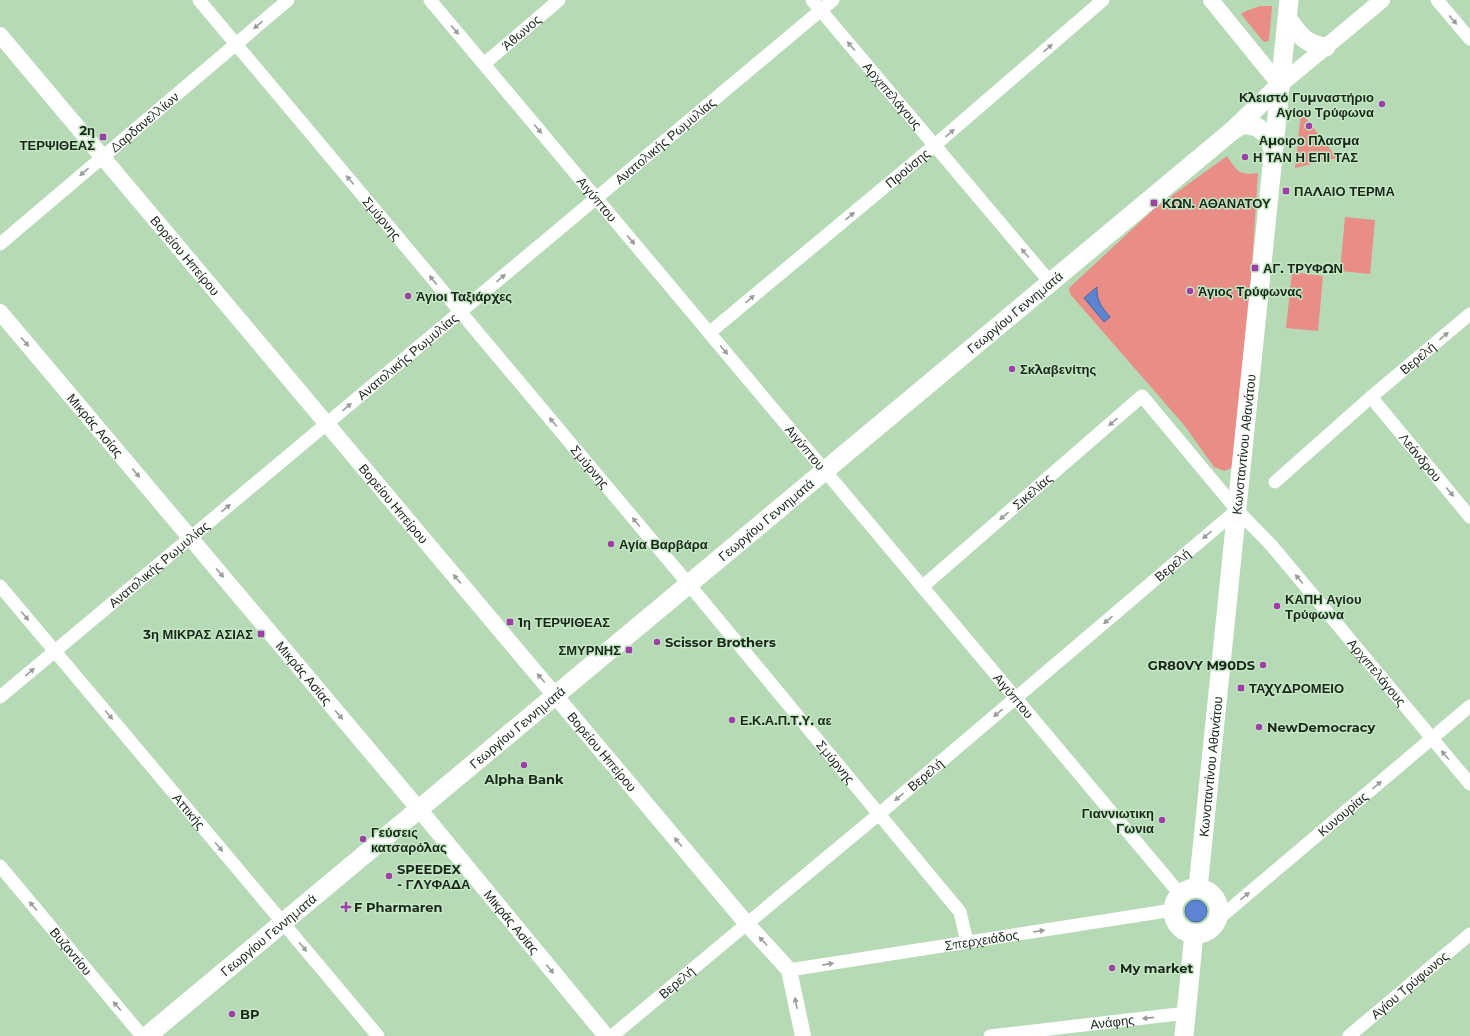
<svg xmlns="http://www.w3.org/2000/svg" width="1470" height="1036" viewBox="0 0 1470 1036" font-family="Montserrat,sans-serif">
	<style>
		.green { fill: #e98d87 }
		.water { fill: #5d83d3; stroke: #49679b }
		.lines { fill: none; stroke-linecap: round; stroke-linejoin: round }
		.minor { stroke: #fff; stroke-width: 13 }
		.tertiary { stroke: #fff; stroke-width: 16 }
		.secondary { stroke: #fff; stroke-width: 19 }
		.oneway { fill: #989e98 }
		.poi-dot { fill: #9e3fa7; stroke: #c4e7c3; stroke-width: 1.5 }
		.labels { text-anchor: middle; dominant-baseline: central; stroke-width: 3; stroke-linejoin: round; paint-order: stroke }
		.street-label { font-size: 13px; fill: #192719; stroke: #c4e7c3 }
		.poi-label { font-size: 13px; font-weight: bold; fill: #192719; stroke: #c4e7c3; text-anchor: start }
	</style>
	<rect width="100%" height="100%" fill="#b7dab6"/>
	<path class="green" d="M 1260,6 L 1272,6 L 1272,8 L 1269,41 L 1264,42 L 1262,40 L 1241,14 L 1246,11 Z
		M 1301,112 L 1337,158 L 1295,168 Z
		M 1227,156 C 1237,171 1239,176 1258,173 L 1248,326 L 1235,463 L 1231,468 L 1225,471 L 1214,467 L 1184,425 L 1070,294 L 1069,288 L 1155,208 Z
		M 1345,217 L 1375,220 L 1370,274 L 1340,271 Z
		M 1292,272 L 1323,276 L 1318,331 L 1286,328 Z"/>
	<path class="water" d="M 1097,287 C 1096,300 1102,308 1110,317 L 1104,322 L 1084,298 Z
		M1185 911a11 11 0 1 1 22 0a11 11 0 1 1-22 0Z"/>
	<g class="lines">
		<g class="minor">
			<path id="s1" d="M 199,0 L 696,593 L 960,912 L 967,942"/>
			<path id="s2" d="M 430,0 L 1180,894"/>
			<path id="s3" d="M 812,0 L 1050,282"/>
			<path d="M 1437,0 L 1470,39"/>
			<path id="s4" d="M 484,64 L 559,0"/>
			<path id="s5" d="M 0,244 L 288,0"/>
			<path id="s6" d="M 709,333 L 935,145 L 1103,0"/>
			<path id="s7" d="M 1371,397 L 1470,517"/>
			<path id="s8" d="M 1275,482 L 1371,397 L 1470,314"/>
			<path id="s9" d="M 0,586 L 378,1036"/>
			<path id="s10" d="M 922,587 L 1142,396 L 1237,510 L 1272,546 L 1470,784"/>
			<path id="s11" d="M 0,697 L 833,0"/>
			<path id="s12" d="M 0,866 L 142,1036"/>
			<path id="s13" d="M 1216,921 L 1470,706"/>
			<path id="s14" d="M 789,970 L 1173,910"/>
			<path id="s15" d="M 612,1036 L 879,814 L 1237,510"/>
			<path id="s16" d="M 990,1036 L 1187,1013"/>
			<path id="s17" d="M 1349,1036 L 1470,934"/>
		</g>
		<g class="tertiary">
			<path d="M 1211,0 L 1280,85 L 1382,0"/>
			<path id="s18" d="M 0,35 L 747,924 L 789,970 L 803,1036"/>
			<path id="s19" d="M 0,312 L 428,820 L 606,1036"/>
		</g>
		<g class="secondary">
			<path d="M 1287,18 C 1299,34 1304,44 1326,47"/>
			<path d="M 1232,131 L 1241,125 L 1249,125 L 1257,127 L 1269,136 L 1273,150"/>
			<path id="s20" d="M 1198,888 L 1289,0"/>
			<circle cx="1196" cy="911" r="23"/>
			<path id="s21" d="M 147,1036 L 1232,131 L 1280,85"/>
			<path d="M 1184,1036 L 1194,933"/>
		</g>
	</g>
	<defs><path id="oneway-solid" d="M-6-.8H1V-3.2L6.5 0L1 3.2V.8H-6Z"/></defs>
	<g class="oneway">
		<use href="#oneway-solid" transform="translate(1453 20) rotate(50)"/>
		<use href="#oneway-solid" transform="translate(258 25) rotate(140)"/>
		<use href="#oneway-solid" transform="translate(455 30) rotate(50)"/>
		<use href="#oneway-solid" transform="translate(851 46) rotate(-130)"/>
		<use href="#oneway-solid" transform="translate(1048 48) rotate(-41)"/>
		<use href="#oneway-solid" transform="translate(538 129) rotate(50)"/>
		<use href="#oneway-solid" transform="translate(950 133) rotate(-41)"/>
		<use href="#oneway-solid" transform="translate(84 172) rotate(139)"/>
		<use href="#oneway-solid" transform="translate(350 180) rotate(-130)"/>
		<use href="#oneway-solid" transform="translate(850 216) rotate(-40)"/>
		<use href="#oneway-solid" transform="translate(631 240) rotate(50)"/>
		<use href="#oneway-solid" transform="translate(1025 253) rotate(-130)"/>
		<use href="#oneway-solid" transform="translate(501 278) rotate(-40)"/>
		<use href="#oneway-solid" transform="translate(433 280) rotate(-130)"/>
		<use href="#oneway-solid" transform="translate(750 299) rotate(-40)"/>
		<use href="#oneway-solid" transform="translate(1444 336) rotate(-40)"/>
		<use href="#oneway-solid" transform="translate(25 342) rotate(50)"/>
		<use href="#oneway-solid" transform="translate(724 350) rotate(50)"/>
		<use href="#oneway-solid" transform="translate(347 407) rotate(-40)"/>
		<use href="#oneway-solid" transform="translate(553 422) rotate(-130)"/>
		<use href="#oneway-solid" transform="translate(1113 422) rotate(139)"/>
		<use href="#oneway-solid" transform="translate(136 473) rotate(50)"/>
		<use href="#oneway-solid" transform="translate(1450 492) rotate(50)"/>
		<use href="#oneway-solid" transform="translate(226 508) rotate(-40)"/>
		<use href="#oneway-solid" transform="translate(1004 516) rotate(139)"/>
		<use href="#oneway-solid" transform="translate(636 522) rotate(-130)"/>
		<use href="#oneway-solid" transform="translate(1207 535) rotate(140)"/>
		<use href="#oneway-solid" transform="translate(220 573) rotate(50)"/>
		<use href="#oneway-solid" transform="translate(457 579) rotate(-130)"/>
		<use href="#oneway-solid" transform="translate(1299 579) rotate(-130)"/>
		<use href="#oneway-solid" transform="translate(25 616) rotate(50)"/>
		<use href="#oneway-solid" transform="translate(1108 620) rotate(140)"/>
		<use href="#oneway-solid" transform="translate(30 672) rotate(-40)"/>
		<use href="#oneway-solid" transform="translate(541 678) rotate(-130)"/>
		<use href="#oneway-solid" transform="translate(998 713) rotate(140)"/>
		<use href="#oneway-solid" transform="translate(109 715) rotate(50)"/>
		<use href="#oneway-solid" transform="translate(339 715) rotate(50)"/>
		<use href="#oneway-solid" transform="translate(1445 755) rotate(-131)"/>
		<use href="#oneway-solid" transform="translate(1377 785) rotate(-40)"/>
		<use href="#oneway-solid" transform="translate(899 797) rotate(140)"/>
		<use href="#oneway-solid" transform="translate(678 842) rotate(-130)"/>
		<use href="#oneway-solid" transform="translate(219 847) rotate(50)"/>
		<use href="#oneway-solid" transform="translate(1245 896) rotate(-40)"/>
		<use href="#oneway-solid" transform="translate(33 906) rotate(-130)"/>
		<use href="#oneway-solid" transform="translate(1039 931) rotate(-9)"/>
		<use href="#oneway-solid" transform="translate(763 941) rotate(-133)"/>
		<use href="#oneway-solid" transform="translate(303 947) rotate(50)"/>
		<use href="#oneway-solid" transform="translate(828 964) rotate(-9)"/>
		<use href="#oneway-solid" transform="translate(550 969) rotate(50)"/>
		<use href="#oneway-solid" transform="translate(796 1003) rotate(-101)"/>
		<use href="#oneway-solid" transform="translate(117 1006) rotate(-130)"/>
		<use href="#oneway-solid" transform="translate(1148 1018) rotate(174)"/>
	</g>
	<g class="poi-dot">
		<circle cx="1382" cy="104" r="4"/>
		<circle cx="1309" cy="126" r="4"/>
		<rect x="99" y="133" width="8" height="8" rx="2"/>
		<circle cx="1245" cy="157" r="4"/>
		<rect x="1282" y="187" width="8" height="8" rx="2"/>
		<rect x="1150" y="199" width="8" height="8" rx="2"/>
		<rect x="1251" y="264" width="8" height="8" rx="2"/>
		<circle cx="1190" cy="291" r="4"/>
		<circle cx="408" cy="296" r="4"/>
		<circle cx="1012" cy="369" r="4"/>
		<circle cx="611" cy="544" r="4"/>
		<circle cx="1277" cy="606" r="4"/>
		<rect x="506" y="618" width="8" height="8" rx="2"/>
		<rect x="257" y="630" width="8" height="8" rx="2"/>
		<circle cx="657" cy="642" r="4"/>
		<rect x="625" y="646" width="8" height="8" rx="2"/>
		<circle cx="1263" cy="665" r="4"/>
		<rect x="1237" y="684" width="8" height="8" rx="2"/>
		<circle cx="732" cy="720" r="4"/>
		<circle cx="1259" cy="727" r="4"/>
		<circle cx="524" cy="765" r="4"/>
		<circle cx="1162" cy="820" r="4"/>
		<circle cx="363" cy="839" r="4"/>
		<circle cx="389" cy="876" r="4"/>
		<path d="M344 901h4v4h4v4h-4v4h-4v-4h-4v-4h4z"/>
		<circle cx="1112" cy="968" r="4"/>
		<circle cx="232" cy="1014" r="4"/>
	</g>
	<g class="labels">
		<g class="street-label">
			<text stroke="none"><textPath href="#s4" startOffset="49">Άθωνος</textPath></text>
			<text stroke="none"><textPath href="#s3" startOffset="125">Αρχιπελάγους</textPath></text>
			<text stroke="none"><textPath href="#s5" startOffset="189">Δαρδανελλίων</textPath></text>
			<text stroke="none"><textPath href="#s11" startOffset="867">Ανατολικής Ρωμυλίας</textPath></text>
			<text stroke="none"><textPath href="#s6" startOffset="258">Προύσης</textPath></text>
			<text stroke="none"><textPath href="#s2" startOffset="260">Αιγύπτου</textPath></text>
			<text stroke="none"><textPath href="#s1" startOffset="285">Σμύρνης</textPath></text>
			<text stroke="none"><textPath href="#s18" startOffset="288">Βορείου Ηπείρου</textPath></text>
			<text stroke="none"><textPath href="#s21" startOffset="1130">Γεωργίου Γεννηματά</textPath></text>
			<text stroke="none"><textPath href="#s11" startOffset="531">Ανατολικής Ρωμυλίας</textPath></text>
			<text stroke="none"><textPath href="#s8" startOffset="189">Βερελή</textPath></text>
			<text stroke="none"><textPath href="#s19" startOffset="148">Μικράς Ασίας</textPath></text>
			<text stroke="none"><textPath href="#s20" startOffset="446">Κωνσταντίνου Αθανάτου</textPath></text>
			<text stroke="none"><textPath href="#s2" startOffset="584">Αιγύπτου</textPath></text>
			<text stroke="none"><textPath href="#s7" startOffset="78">Λεάνδρου</textPath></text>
			<text stroke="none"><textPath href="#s1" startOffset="609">Σμύρνης</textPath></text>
			<text stroke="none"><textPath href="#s10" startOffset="146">Σικελίας</textPath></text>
			<text stroke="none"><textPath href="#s18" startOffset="612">Βορείου Ηπείρου</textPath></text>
			<text stroke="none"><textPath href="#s21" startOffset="806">Γεωργίου Γεννηματά</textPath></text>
			<text stroke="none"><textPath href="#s11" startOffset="207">Ανατολικής Ρωμυλίας</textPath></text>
			<text stroke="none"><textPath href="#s15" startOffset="732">Βερελή</textPath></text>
			<text stroke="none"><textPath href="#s10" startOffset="654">Αρχιπελάγους</textPath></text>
			<text stroke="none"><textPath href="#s19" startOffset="472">Μικράς Ασίας</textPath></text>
			<text stroke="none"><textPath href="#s2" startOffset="908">Αιγύπτου</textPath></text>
			<text stroke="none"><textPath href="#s21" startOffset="482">Γεωργίου Γεννηματά</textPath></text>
			<text stroke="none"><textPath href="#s18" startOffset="936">Βορείου Ηπείρου</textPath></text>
			<text stroke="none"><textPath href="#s1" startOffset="993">Σμύρνης</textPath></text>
			<text stroke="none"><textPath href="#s20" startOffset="122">Κωνσταντίνου Αθανάτου</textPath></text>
			<text stroke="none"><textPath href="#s15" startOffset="408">Βερελή</textPath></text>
			<text stroke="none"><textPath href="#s9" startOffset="294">Αττικής</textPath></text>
			<text stroke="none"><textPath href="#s13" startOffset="166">Κυνουρίας</textPath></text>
			<text stroke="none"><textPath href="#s19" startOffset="796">Μικράς Ασίας</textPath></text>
			<text stroke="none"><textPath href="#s21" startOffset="158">Γεωργίου Γεννηματά</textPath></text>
			<text stroke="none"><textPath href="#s14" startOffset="195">Σπερχειάδος</textPath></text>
			<text stroke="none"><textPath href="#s12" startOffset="111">Βυζαντίου</textPath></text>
			<text stroke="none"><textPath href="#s15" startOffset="84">Βερελή</textPath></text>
			<text stroke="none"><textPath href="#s17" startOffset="79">Αγίου Τρύφωνος</textPath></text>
			<text stroke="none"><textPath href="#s16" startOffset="123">Ανάφης</textPath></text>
		</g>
		<g class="poi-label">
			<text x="1374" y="97" text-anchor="end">Κλειστό Γυμναστήριο<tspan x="1374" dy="15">Αγίου Τρύφωνα</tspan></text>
			<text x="95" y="130" text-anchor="end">2η<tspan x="95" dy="15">ΤΕΡΨΙΘΕΑΣ</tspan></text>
			<text x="1309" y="140" text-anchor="middle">Αμοιρο Πλασμα</text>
			<text x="1253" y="157">Η ΤΑΝ Η ΕΠΙ ΤΑΣ</text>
			<text x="1294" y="191">ΠΑΛΑΙΟ ΤΕΡΜΑ</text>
			<text x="1162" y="203">ΚΩΝ. ΑΘΑΝΑΤΟΥ</text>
			<text x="1263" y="268">ΑΓ. ΤΡΥΦΩΝ</text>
			<text x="1198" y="291">Άγιος Τρύφωνας</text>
			<text x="416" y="296">Άγιοι Ταξιάρχες</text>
			<text x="1020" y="369">Σκλαβενίτης</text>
			<text x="619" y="544">Αγία Βαρβάρα</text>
			<text x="1285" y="599">ΚΑΠΗ Αγίου<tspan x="1285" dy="15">Τρύφωνα</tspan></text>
			<text x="518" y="622">1η ΤΕΡΨΙΘΕΑΣ</text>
			<text x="253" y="634" text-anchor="end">3η ΜΙΚΡΑΣ ΑΣΙΑΣ</text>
			<text x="665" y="642">Scissor Brothers</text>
			<text x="621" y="650" text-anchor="end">ΣΜΥΡΝΗΣ</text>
			<text x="1255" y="665" text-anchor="end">GR80VY M90DS</text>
			<text x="1249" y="688">ΤΑΧΥΔΡΟΜΕΙΟ</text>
			<text x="740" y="720">Ε.Κ.Α.Π.Τ.Υ. αε</text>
			<text x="1267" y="727">NewDemocracy</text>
			<text x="524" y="779" text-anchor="middle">Alpha Bank</text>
			<text x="1154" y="813" text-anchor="end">Γιαννιωτικη<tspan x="1154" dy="15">Γωνια</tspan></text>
			<text x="371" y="832">Γεύσεις<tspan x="371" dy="15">κατσαρόλας</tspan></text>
			<text x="397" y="869">SPEEDEX<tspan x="397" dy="15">- ΓΛΥΦΑΔΑ</tspan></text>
			<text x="354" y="907">F Pharmaren</text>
			<text x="1120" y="968">My market</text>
			<text x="240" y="1014">BP</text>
		</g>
	</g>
</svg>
